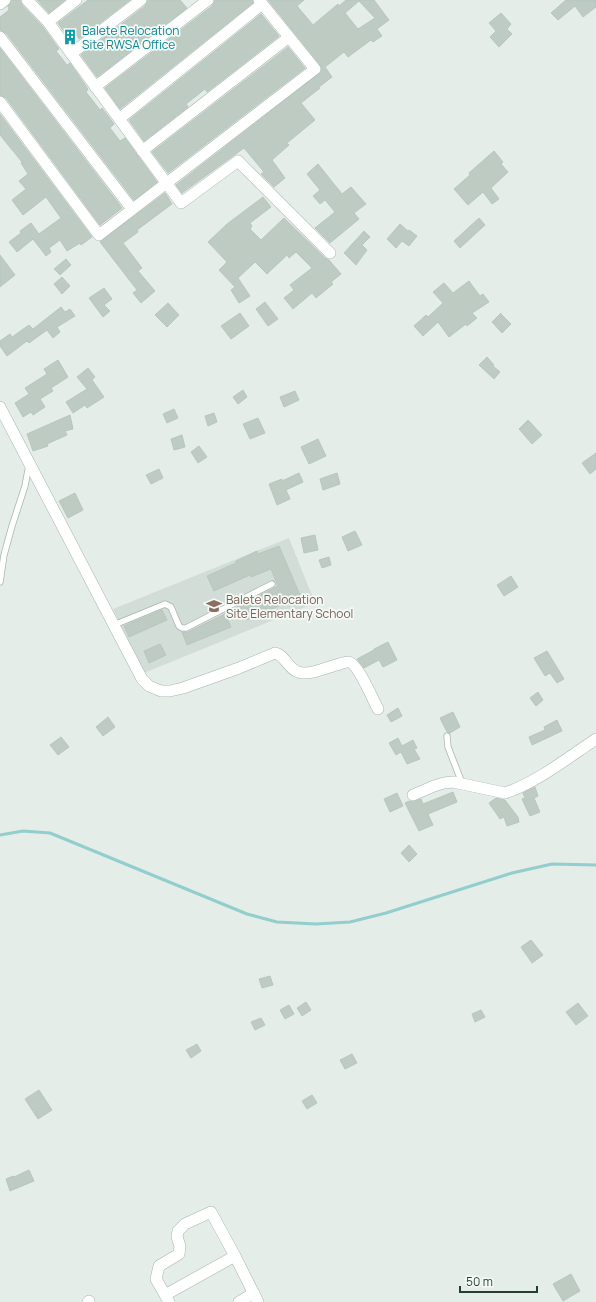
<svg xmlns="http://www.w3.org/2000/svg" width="596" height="1302" viewBox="0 0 596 1302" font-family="Manrope,sans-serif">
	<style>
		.built { fill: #d3ddd7 }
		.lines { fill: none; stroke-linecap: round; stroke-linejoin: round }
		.stream { stroke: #91cecd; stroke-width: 3 }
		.building { fill: #bdcbc3; stroke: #b8c7be; fill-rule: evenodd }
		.service-casing { stroke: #a8b5ae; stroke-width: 7 }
		.minor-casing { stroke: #a8b5ae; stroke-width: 12 }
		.service { stroke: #fff; stroke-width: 5.5 }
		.minor { stroke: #fff; stroke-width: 11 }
		.labels { text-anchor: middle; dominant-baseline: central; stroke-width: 3.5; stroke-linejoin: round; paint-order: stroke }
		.culture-label { font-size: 12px; fill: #0d838f; stroke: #f5faf7; text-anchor: start }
		.education-label { font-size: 12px; fill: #785e54; stroke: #f5faf7; text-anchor: start }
	</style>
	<rect width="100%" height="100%" fill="#e5ede8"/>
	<path class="built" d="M 289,538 L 315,603 L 144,673 L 113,609 Z"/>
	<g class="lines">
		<path class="stream" d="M 0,835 L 23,831 L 50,833 L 247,914 L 277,922 L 316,924 L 350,922 L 386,913 L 512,873 L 552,864 L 596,865"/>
	</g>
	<path class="building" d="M 12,0 L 20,0 L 22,5 L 43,27 L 59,49 L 56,51 L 67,65 L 70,63 L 88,89 L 86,92 L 100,110 L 102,108 L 114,124 L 110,128 L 120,141 L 125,138 L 157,182 L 134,200 L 6,33 L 0,30 L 0,17 L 9,10 L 8,6 Z
		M 37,0 L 65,0 L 49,13 Z
		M 88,0 L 130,0 L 79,39 L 77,35 L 70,40 L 58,23 Z
		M 148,0 L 180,0 L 187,8 L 97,77 L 81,55 L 145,6 Z
		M 215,0 L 252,0 L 253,3 L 120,109 L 105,88 L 212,6 Z
		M 268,0 L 304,0 L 297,6 L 313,25 L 338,4 L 339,6 L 346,0 L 374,0 L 389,20 L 377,29 L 382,36 L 373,42 L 371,40 L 348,57 L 344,52 L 325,67 L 332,77 L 319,87 L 320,88 L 301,103 L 315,120 L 287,143 L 289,145 L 272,160 L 285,178 L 274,187 L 261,174 L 264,172 L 244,148 L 182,193 L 176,185 L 321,72 L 322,68 L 320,65 ZM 359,1 L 375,18 L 358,29 L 345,13 Z
		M 566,0 L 596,0 L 596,7 L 583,17 L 575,6 L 558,20 L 551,13 Z
		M 501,13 L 511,24 L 507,29 L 512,34 L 499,47 L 490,37 L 496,31 L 489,23 Z
		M 261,14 L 279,36 L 207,92 L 205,89 L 186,104 L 188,107 L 144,141 L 129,120 Z
		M 288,47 L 305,68 L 168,173 L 152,152 Z
		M 0,48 L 122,208 L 100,225 L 6,98 L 0,95 Z
		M 0,114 L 92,237 L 81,245 L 80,243 L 67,251 L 60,240 L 49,248 L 51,252 L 46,256 L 33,239 L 17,252 L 9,242 L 21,233 L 20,231 L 31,223 L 39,234 L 61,218 L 46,197 L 23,215 L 12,200 L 26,189 L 19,181 L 28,174 L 21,163 L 22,162 L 0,135 Z
		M 494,151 L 503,162 L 501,164 L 508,172 L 491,188 L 499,199 L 492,204 L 483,192 L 468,205 L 454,189 L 470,175 L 469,173 Z
		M 318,164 L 342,194 L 351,187 L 366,204 L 354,213 L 359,219 L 330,243 L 315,228 L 335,212 L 325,200 L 320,204 L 313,196 L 320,190 L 307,174 Z
		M 165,193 L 172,204 L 137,230 L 138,232 L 123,243 L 142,268 L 138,271 L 155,291 L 141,303 L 133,293 L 137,290 L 100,242 Z
		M 263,197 L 271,207 L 250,223 L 252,226 L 250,229 L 261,240 L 284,218 L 325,258 L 329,260 L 341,274 L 331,282 L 333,284 L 316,298 L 312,293 L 293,309 L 284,298 L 294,290 L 290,285 L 312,268 L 296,252 L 289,258 L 287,255 L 267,274 L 255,262 L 238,278 L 250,296 L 239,303 L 231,290 L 235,287 L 219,270 L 227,262 L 208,242 L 227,224 Z
		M 479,218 L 485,225 L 460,248 L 454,241 Z
		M 400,224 L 408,231 L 409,230 L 417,236 L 409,246 L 402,241 L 396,248 L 387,239 Z
		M 364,231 L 370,237 L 362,245 L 367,250 L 356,265 L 344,253 Z
		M 0,255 L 15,275 L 0,287 Z
		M 66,259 L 71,265 L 60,275 L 54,269 Z
		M 62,277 L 70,286 L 62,294 L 54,284 Z
		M 469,281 L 480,296 L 483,294 L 489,302 L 472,313 L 477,318 L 467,326 L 466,324 L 449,337 L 438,322 L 423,336 L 414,326 L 426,315 L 428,317 L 443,303 L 433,292 L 444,283 L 453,293 Z
		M 104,288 L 112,299 L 104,305 L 110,311 L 103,317 L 89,298 Z
		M 265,302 L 278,319 L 268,326 L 256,309 Z
		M 168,303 L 179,315 L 167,327 L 155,315 Z
		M 61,307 L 65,312 L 70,309 L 75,316 L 57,327 L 60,332 L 53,338 L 47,330 L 29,343 L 27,341 L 7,356 L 0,346 L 0,341 L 10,334 L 12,337 L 29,325 L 33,329 Z
		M 240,313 L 249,326 L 231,339 L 221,326 Z
		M 501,313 L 501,314 L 511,324 L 502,333 L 492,322 Z
		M 487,357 L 494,365 L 493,366 L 500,372 L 494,379 L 479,365 Z
		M 58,360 L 68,377 L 51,388 L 53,391 L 40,399 L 45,407 L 33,415 L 31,412 L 23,417 L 15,403 L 29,394 L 25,388 L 47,374 L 44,369 Z
		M 88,368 L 95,377 L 92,380 L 104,397 L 87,408 L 85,405 L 73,413 L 66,402 L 87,389 L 77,377 Z
		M 243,390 L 247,397 L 238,404 L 233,397 Z
		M 295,391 L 299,400 L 284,407 L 280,397 Z
		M 174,409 L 178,418 L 167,423 L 163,414 Z
		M 214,413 L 217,422 L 208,426 L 205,416 Z
		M 70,415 L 73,429 L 65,431 L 67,435 L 47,444 L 48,446 L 33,451 L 27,434 Z
		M 258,418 L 265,433 L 250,439 L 243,424 Z
		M 528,420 L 542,435 L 532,444 L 519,429 Z
		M 182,435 L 185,447 L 174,450 L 171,439 Z
		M 318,439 L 326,456 L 309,464 L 301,447 Z
		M 199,446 L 207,457 L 198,463 L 191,452 Z
		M 596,453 L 596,469 L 590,474 L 582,463 Z
		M 159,469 L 163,478 L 151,484 L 146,475 Z
		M 299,473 L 303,482 L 286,490 L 290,499 L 277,505 L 269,484 L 282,479 L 282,481 Z
		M 337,473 L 340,484 L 323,490 L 320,479 Z
		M 75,493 L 83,510 L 68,518 L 59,501 Z
		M 355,531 L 362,545 L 348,551 L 342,537 Z
		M 315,535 L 318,550 L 304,553 L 301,538 Z
		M 279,546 L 300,595 L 280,603 L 281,605 L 247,620 L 244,613 L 232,618 L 229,611 L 278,586 L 271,569 L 251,577 L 250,575 L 214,591 L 207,576 L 236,563 L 236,561 L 257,551 L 258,554 Z
		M 329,557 L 331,565 L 322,568 L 319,560 Z
		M 511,576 L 518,587 L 504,596 L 497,585 Z
		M 162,610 L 167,620 L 129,637 L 124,626 Z
		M 225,614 L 231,627 L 187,645 L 182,632 L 188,632 Z
		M 388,642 L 397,660 L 383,667 L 379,660 L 364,668 L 357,659 L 374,650 L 374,649 Z
		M 160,644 L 166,655 L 149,663 L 144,651 Z
		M 547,651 L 564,679 L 557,683 L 550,673 L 545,676 L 534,658 Z
		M 538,692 L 543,700 L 536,706 L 530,698 Z
		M 398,708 L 402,716 L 391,722 L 387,715 Z
		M 453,712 L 460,727 L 450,733 L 447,732 L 440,718 Z
		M 108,717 L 115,727 L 103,736 L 96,727 Z
		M 557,720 L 562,731 L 532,745 L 529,737 L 545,730 L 544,727 Z
		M 61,737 L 69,747 L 58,755 L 50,745 Z
		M 398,738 L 402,746 L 413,740 L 417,748 L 414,749 L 420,759 L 407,764 L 401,752 L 396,755 L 389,743 Z
		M 535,787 L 538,796 L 534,798 L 540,812 L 530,816 L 522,799 L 525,798 L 523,793 Z
		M 453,792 L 457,802 L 428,814 L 433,825 L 419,831 L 405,803 L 409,801 L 413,802 L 421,799 L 423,804 Z
		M 397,793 L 403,806 L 390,812 L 384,799 Z
		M 496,798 L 505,800 L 518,817 L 519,822 L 507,826 L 504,817 L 500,819 L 489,803 Z
		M 409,845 L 417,854 L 409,862 L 401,853 Z
		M 531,940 L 543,955 L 532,963 L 521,947 Z
		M 270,976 L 273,985 L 262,988 L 259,979 Z
		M 306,1002 L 311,1010 L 302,1016 L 297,1008 Z
		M 578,1003 L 588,1016 L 576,1025 L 566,1012 Z
		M 289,1005 L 294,1014 L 285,1019 L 280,1010 Z
		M 481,1010 L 485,1017 L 475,1022 L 472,1014 Z
		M 261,1018 L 265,1025 L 255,1030 L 251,1022 Z
		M 197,1044 L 201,1051 L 191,1058 L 186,1050 Z
		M 352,1054 L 357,1063 L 345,1069 L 340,1060 Z
		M 39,1090 L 52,1110 L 38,1119 L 25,1099 Z
		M 312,1095 L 317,1103 L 307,1109 L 302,1101 Z
		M 29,1170 L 34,1181 L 10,1191 L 6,1179 L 13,1176 L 14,1177 Z
		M 571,1274 L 580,1291 L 563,1301 L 553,1284 Z"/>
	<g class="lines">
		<defs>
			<path id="service" d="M 0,582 L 4,555 L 12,526 L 25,486 L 29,465
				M 114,625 L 165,604 L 171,607 L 179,626 L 182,628 L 186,628 L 272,584
				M 447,736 L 448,747 L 462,783"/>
			<path id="minor" d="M 27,0 L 48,22 L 181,203 L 238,161 L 330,253
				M 0,4 L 5,0
				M 48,22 L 76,0
				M 0,37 L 132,209
				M 71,54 L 141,0
				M 95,87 L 208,0
				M 0,102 L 99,235 L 315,69 L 259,0
				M 119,119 L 262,4
				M 142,151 L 289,37
				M 0,407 L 142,679 L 149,686 L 161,691 L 170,691 L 183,688 L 239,668 L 275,653 C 285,655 288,669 298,672 C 304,674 314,672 320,670 C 324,669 347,661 349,662 C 358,664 373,700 378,709
				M 413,795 L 434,786 L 444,783 L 453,782 L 505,793 C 536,783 569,757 596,739
				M 165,1295 L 235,1256
				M 88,1302 L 89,1301
				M 169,1302 L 156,1279 L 159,1266 L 179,1254 L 180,1246 L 177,1237 L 178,1231 L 185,1224 L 211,1212 L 235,1256 L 258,1302
				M 239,1302 L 254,1293"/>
		</defs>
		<use href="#service" class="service-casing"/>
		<use href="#minor" class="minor-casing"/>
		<use href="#service" class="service"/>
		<use href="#minor" class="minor"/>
	</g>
	<defs>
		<symbol id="building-bare" viewBox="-9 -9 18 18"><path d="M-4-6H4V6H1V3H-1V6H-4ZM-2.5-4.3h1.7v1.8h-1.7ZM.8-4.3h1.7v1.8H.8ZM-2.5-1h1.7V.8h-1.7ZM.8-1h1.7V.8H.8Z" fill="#0f9aa8" stroke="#f5faf7" stroke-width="2.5" paint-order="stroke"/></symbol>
		<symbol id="school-bare" viewBox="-9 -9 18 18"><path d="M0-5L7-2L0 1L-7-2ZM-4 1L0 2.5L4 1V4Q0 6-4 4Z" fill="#8d6e63" stroke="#f5faf7" stroke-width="2.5" paint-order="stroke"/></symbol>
	</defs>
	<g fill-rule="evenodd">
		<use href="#building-bare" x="59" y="26" width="22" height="22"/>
		<use href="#school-bare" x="203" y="595" width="22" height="22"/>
	</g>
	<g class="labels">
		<g class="culture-label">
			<text x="82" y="30">Balete Relocation<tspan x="82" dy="14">Site RWSA Office</tspan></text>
		</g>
		<g class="education-label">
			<text x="226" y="599">Balete Relocation<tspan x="226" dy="14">Site Elementary School</tspan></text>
		</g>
	</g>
	<path d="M460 1286v6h77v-6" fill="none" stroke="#253e33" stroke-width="2"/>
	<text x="466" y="1286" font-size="12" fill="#253e33" stroke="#f5faf7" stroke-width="3" paint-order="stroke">50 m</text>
</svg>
